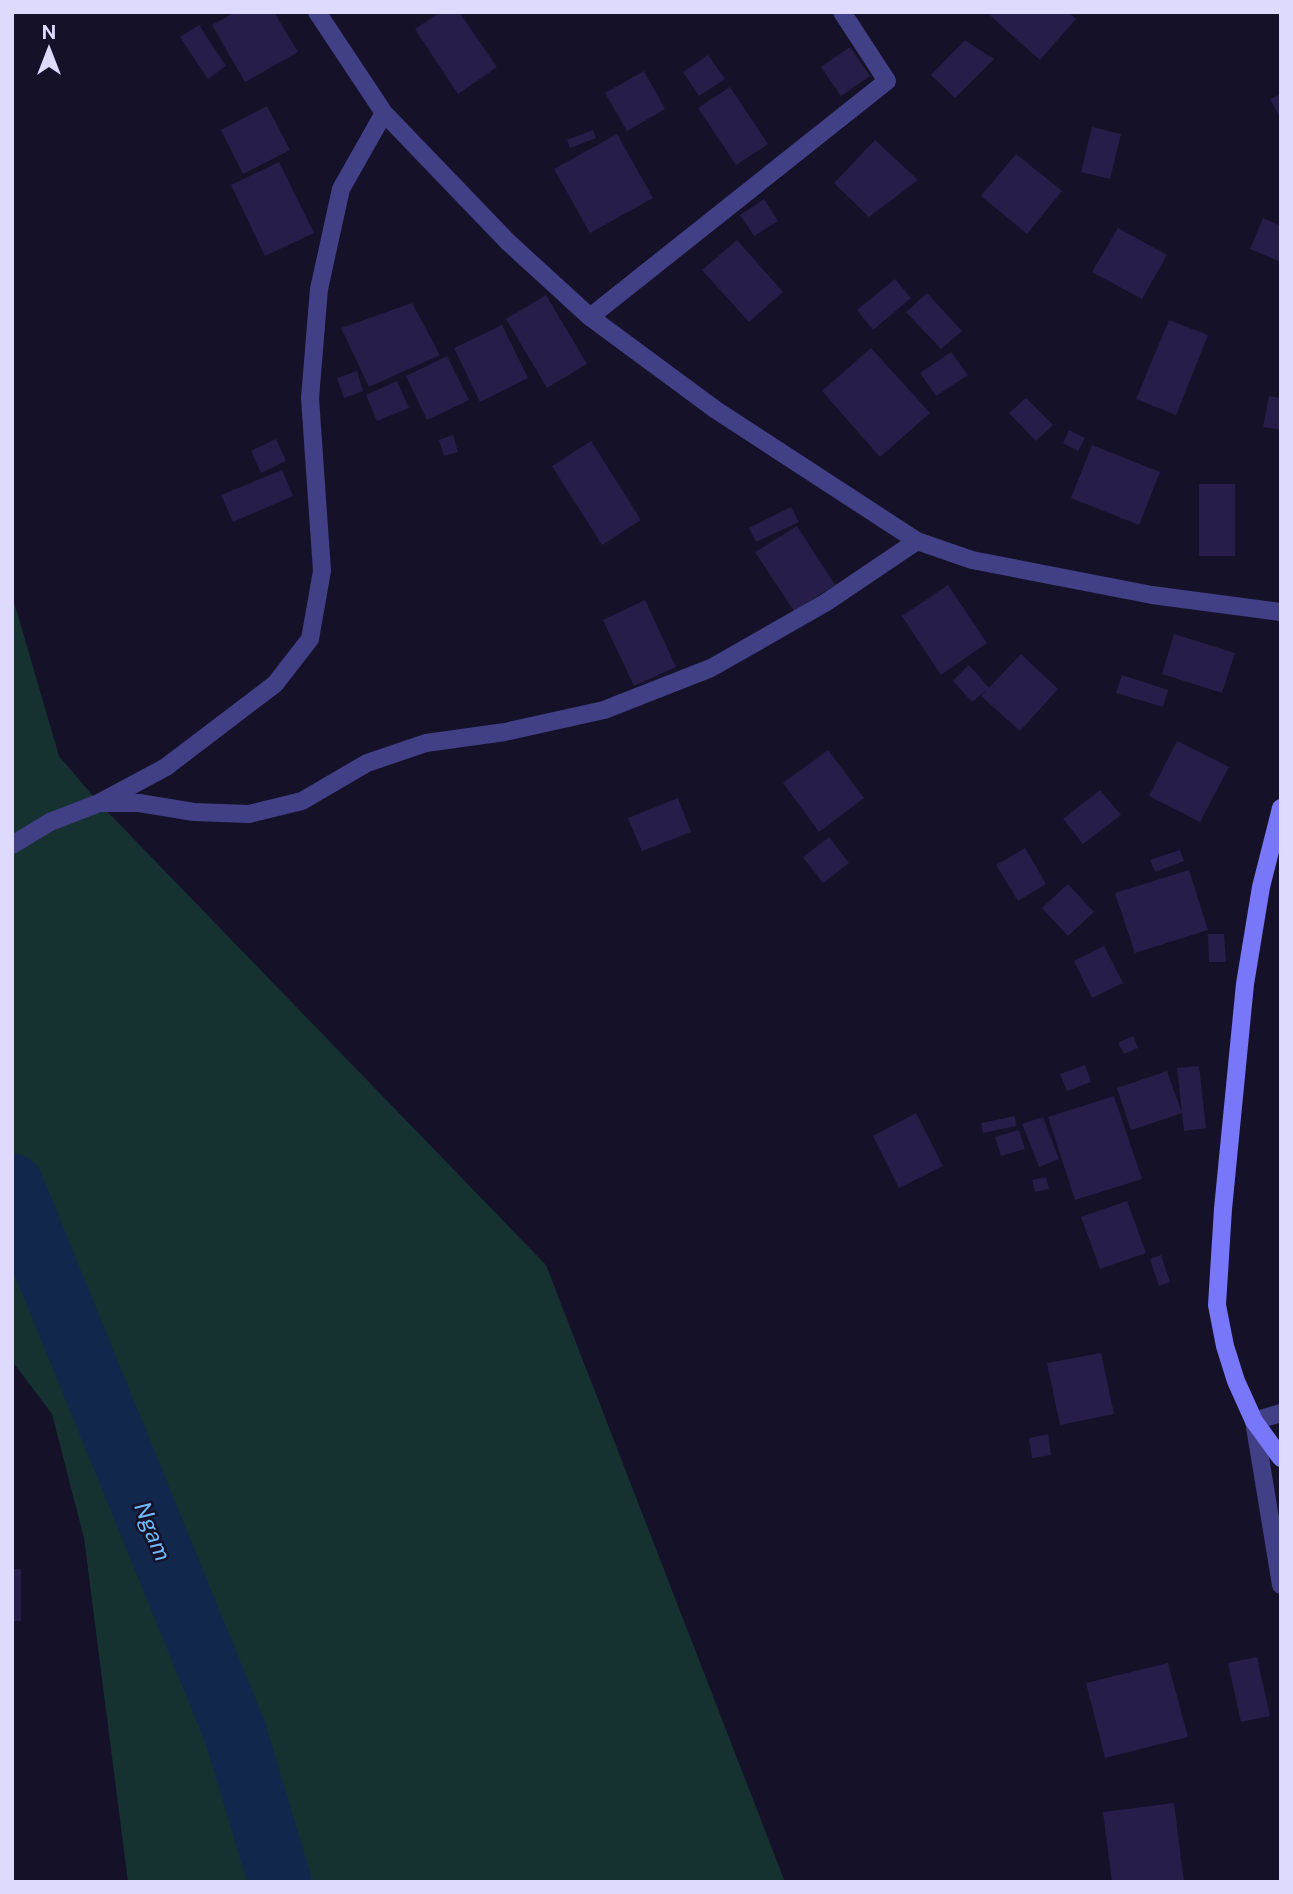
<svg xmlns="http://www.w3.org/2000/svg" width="1293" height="1894" viewBox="0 0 1293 1894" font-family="'Public Sans',sans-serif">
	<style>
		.green { fill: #153231 }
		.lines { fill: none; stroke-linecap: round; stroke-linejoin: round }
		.river { stroke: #11284c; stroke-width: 63 }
		.building { fill: #261e48 }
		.street { stroke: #413f85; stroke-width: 18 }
		.secondary { stroke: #7876f9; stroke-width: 18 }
		.labels { text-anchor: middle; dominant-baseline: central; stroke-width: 5; stroke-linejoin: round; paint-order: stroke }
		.water-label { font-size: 23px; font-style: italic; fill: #6eb9f8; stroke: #151128 }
	</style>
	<rect width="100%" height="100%" fill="#151128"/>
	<path class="green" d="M 12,595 L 59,756 L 99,803 L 546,1265 L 785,1882 L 128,1882 L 84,1538 L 52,1414 L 12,1361 Z"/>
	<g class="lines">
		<path class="river" d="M 12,1185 L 235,1732 L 280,1882"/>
	</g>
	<path class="building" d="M 235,12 L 274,12 L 298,52 L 245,82 L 212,25 Z
		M 440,12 L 459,12 L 497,67 L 458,94 L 415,29 Z
		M 986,12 L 1068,12 L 1076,19 L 1040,60 Z
		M 199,25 L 226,66 L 208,79 L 180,37 Z
		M 965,40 L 994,59 L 955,98 L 931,75 Z
		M 850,47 L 870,76 L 841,96 L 821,67 Z
		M 708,55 L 725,79 L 699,96 L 683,72 Z
		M 644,71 L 665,109 L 627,131 L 605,93 Z
		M 730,87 L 768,144 L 736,165 L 698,108 Z
		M 1281,94 L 1281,119 L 1270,99 Z
		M 267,106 L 290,150 L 243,174 L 221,130 Z
		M 1092,127 L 1121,134 L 1110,179 L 1081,172 Z
		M 593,130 L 596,138 L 570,148 L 567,140 Z
		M 617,134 L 653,198 L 590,233 L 554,169 Z
		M 875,140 L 918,180 L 869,217 L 834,183 Z
		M 1016,154 L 1062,191 L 1027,234 L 981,196 Z
		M 279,162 L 314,233 L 265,256 L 231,185 Z
		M 764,199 L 778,221 L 754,236 L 740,215 Z
		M 1263,218 L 1281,226 L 1281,262 L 1250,249 Z
		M 1118,228 L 1167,255 L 1142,299 L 1092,272 Z
		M 737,240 L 783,292 L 749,322 L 702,270 Z
		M 895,279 L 911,298 L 873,330 L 857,310 Z
		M 927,293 L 962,331 L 941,349 L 906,312 Z
		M 546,295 L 587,364 L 547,388 L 506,319 Z
		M 412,303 L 440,355 L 369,387 L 341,328 Z
		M 1169,320 L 1208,335 L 1176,415 L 1136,399 Z
		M 502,325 L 528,378 L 480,402 L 454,348 Z
		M 871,348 L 930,413 L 880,457 L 822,391 Z
		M 951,352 L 968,375 L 936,396 L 920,373 Z
		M 447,356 L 469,400 L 427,420 L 406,376 Z
		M 357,371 L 363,391 L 344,398 L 337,378 Z
		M 397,381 L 409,408 L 377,421 L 366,395 Z
		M 1269,396 L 1281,398 L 1281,430 L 1263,427 Z
		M 1026,398 L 1053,425 L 1036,441 L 1009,413 Z
		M 1069,430 L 1085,438 L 1078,451 L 1063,443 Z
		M 453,435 L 458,452 L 444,456 L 439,440 Z
		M 276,439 L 286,461 L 261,473 L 251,451 Z
		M 591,441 L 641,520 L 602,545 L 552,466 Z
		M 1092,445 L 1160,472 L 1139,525 L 1071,498 Z
		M 282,470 L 293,496 L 233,522 L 221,495 Z
		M 1199,484 L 1235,484 L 1235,556 L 1199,556 Z
		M 791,507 L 799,522 L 756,542 L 749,528 Z
		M 797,526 L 835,585 L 794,611 L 755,552 Z
		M 948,585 L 987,643 L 941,675 L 902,616 Z
		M 645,600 L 676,667 L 634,686 L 603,620 Z
		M 1174,634 L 1235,653 L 1222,693 L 1162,674 Z
		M 1021,654 L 1058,689 L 1020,731 L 981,696 Z
		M 969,665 L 989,688 L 972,702 L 953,681 Z
		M 1122,675 L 1168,690 L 1163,707 L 1116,693 Z
		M 1177,741 L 1229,767 L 1200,822 L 1149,796 Z
		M 828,750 L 864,798 L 819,832 L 783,783 Z
		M 1100,790 L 1121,815 L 1083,844 L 1063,819 Z
		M 678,798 L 691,832 L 642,851 L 628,818 Z
		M 829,837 L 849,863 L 823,883 L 803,857 Z
		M 1025,848 L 1046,884 L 1018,901 L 996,865 Z
		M 1180,850 L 1184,861 L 1155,872 L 1150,860 Z
		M 1189,870 L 1208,930 L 1135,953 L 1115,893 Z
		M 1068,884 L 1094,912 L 1068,936 L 1042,908 Z
		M 1208,934 L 1224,934 L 1226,962 L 1209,962 Z
		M 1104,946 L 1123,983 L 1092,998 L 1074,961 Z
		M 1133,1036 L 1138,1048 L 1124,1054 L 1118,1043 Z
		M 1085,1065 L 1091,1082 L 1067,1091 L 1060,1074 Z
		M 1199,1066 L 1206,1128 L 1184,1131 L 1177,1068 Z
		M 1167,1071 L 1182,1113 L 1131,1130 L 1117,1088 Z
		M 1114,1096 L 1142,1179 L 1075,1200 L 1048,1117 Z
		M 916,1113 L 943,1166 L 899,1188 L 873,1136 Z
		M 1015,1116 L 1016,1126 L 983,1133 L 981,1123 Z
		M 1043,1117 L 1059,1159 L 1039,1167 L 1022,1124 Z
		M 1019,1130 L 1025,1149 L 1001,1156 L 995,1137 Z
		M 1046,1177 L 1049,1189 L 1035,1192 L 1032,1180 Z
		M 1127,1201 L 1146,1253 L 1100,1269 L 1081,1217 Z
		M 1161,1255 L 1170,1282 L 1159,1286 L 1150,1259 Z
		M 1101,1353 L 1114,1414 L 1060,1425 L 1047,1363 Z
		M 1048,1434 L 1051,1455 L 1032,1458 L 1029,1438 Z
		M 12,1569 L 21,1569 L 21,1621 L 12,1621 Z
		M 1257,1657 L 1270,1716 L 1241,1722 L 1228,1663 Z
		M 1168,1663 L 1188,1737 L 1105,1758 L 1086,1683 Z
		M 1174,1803 L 1184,1882 L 1112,1882 L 1103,1812 Z"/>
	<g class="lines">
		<path class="street" d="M 317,12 L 384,113 L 508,242 L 590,317 L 716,410 L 917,541 L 972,560 L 1152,595 L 1281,612
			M 590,317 L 887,81 L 842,12
			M 102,803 L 139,803 L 194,812 L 249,814 L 302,801 L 367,763 L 426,743 L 505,732 L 604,710 L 711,668 L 825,603 L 917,541
			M 12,845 L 50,822 L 99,803 L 166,767 L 275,684 L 310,639 L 322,571 L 310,398 L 319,289 L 341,189 L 384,113
			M 1281,1413 L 1254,1421 L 1281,1585"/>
		<path class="secondary" d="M 1281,808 L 1261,887 L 1245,984 L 1223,1209 L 1217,1305 L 1225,1346 L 1236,1381 L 1254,1421 L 1281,1458"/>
	</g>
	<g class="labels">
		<g class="water-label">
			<text transform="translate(153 1531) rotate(68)">Ngam</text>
		</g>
	</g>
	<rect width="1293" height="1894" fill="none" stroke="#dedafd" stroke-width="28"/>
	<g transform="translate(49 49)" stroke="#151128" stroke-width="5" paint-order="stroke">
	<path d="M0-5L12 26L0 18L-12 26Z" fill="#dedafd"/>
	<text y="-10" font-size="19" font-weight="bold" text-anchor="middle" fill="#dedafd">N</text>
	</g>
</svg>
